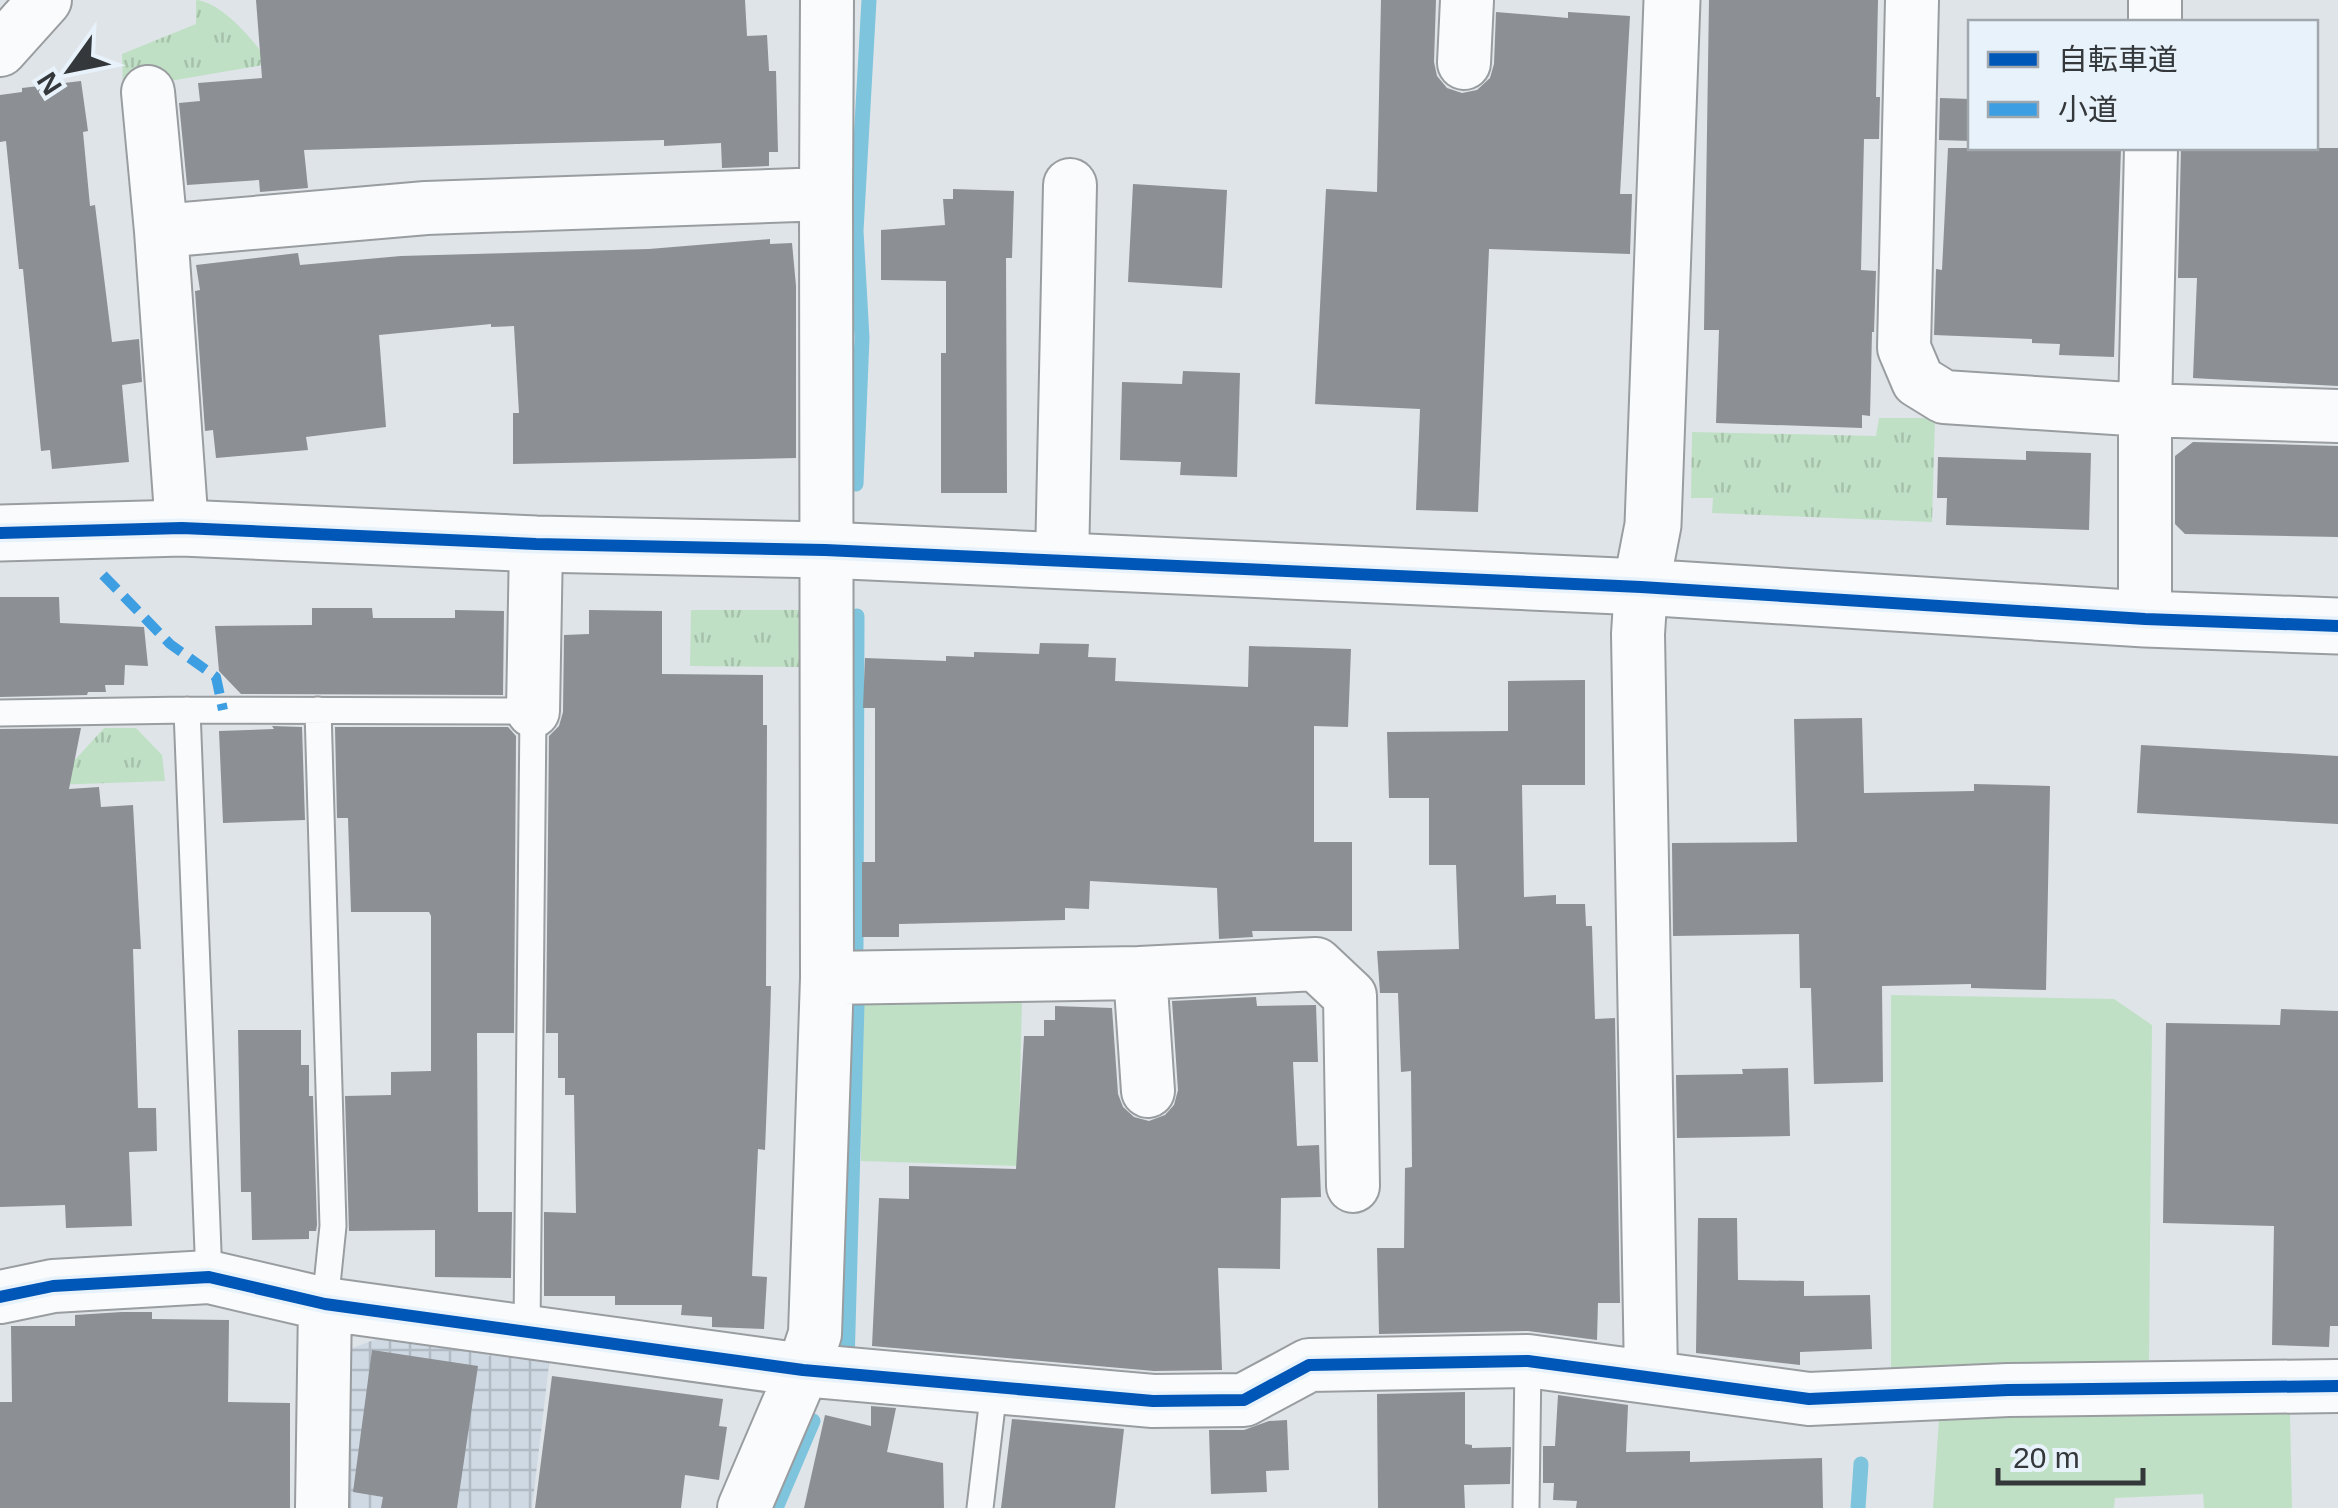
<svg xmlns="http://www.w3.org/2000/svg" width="2338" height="1508" viewBox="0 0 2338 1508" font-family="Arial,'Noto Sans JP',sans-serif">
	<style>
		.industrial { fill: url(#industrial-grid) }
		.grass { fill: #c0e0c5 }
		.park { fill: url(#park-tufts) }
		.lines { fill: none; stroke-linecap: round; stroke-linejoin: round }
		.stream { stroke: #7ec4dc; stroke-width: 15 }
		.building { fill: #8c8f93 }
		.service-casing { stroke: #999da0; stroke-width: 29 }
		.minor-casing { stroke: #999da0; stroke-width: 56 }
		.tertiary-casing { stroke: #999da0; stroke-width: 59 }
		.service { stroke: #fafbfc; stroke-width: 25 }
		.minor { stroke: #fafbfc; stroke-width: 52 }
		.tertiary { stroke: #fafbfc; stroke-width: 55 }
		.quiet { stroke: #3e9ee2; stroke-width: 10; stroke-dasharray: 20 10; stroke-linecap: butt }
		.cycleway-casing { stroke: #e8f2fa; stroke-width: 19 }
		.cycleway { stroke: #0057b8; stroke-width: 12 }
	</style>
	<defs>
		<pattern id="industrial-grid" width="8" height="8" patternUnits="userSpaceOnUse" patternTransform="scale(2.5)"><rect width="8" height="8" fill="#cfd9e3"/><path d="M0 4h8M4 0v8" fill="none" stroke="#b2bbc4"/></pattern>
		<pattern id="park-tufts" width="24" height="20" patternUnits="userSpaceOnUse" patternTransform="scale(2.5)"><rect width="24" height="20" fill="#c0e0c5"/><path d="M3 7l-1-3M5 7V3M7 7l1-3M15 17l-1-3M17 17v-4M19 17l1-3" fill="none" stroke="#a6c1aa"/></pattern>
	</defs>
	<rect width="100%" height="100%" fill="#dfe4e9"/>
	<path class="industrial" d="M 381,1337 L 477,1347 L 489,1356 L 497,1351 L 550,1356 L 532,1508 L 334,1508 L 335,1355 Z"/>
	<path class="grass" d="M 1891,995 L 2114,999 L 2152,1025 L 2149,1360 L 1891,1368 Z
		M 1022,1000 L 1018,1166 L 861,1161 L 862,1002 Z
		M 2290,1412 L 2292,1508 L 2204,1508 L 2203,1494 L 2115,1498 L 2114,1508 L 1933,1508 L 1939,1419 Z"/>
	<path class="park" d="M 196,0 C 222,2 257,43 269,64 L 123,89 L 122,54 L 196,24 Z
		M 1879,418 L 1935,418 L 1932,522 L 1712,513 L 1713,498 L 1691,498 L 1692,432 L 1876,436 Z
		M 691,610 L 804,610 L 803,667 L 690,666 Z
		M 104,728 L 136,728 L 162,755 L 165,781 L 52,785 Z"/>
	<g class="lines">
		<path class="stream" d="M 856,484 L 862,338 L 856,231 L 869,0
			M 856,948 L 857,616
			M 847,1365 L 857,1004
			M 776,1508 L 813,1421
			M 1858,1508 L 1861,1464"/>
	</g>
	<path class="building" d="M 256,0 L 745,0 L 747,36 L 767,35 L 769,71 L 776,71 L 778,152 L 769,152 L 769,166 L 722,168 L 721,143 L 664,146 L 664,140 L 304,150 L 308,188 L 260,192 L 259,180 L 187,185 L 179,103 L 200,101 L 198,83 L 262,78 Z
		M 1381,0 L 1436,0 L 1434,62 L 1437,76 L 1447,88 L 1462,93 L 1477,90 L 1490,78 L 1494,64 L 1496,12 L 1568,18 L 1568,12 L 1630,16 L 1620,194 L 1632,194 L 1630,254 L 1489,249 L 1478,512 L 1416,510 L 1420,409 L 1315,404 L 1326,189 L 1377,192 Z
		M 1709,0 L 1878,0 L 1876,97 L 1880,97 L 1879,139 L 1864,139 L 1861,270 L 1876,271 L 1874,332 L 1872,332 L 1870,416 L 1862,415 L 1862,428 L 1716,423 L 1719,330 L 1704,330 Z
		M 81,81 L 88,131 L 83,132 L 90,206 L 95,205 L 112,342 L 139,339 L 142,382 L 122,385 L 129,462 L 52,469 L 50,450 L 41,451 L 23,269 L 19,269 L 6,141 L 0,142 L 0,95 L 22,92 L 22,88 Z
		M 1940,98 L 1970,99 L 1970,141 L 1939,140 Z
		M 1948,148 L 2121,148 L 2114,357 L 2059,355 L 2060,344 L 2032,343 L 2032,339 L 1934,335 L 1936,269 L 1942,270 Z
		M 2181,148 L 2338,148 L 2338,386 L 2193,378 L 2197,278 L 2178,278 Z
		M 1133,184 L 1227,190 L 1222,288 L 1128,282 Z
		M 953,189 L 1014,191 L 1012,258 L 1006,258 L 1007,493 L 941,493 L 941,353 L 946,353 L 946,281 L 881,280 L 881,230 L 945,225 L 943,199 L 953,199 Z
		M 770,239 L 770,244 L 792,243 L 796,286 L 796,458 L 513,464 L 513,413 L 519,413 L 514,326 L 491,327 L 491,324 L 379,335 L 386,427 L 306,437 L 308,450 L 216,458 L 213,430 L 205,431 L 195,291 L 200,290 L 196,265 L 298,253 L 300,265 L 401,256 L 649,249 Z
		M 1183,371 L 1240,373 L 1237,477 L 1180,475 L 1181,462 L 1120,460 L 1122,382 L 1182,384 Z
		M 2193,442 L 2338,446 L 2338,537 L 2185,534 L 2175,524 L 2175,456 Z
		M 2026,451 L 2091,453 L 2089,530 L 1946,525 L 1947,498 L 1937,498 L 1938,457 L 2026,460 Z
		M 0,597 L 59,597 L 60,623 L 144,627 L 148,666 L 125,665 L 124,685 L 105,685 L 106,692 L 88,692 L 87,695 L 0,697 Z
		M 312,608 L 372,608 L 373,618 L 455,618 L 455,610 L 504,611 L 503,695 L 241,694 L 219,671 L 215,626 L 312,625 Z
		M 589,610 L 662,611 L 662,674 L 763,675 L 763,725 L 767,725 L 766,986 L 771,986 L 770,1024 L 765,1150 L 758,1149 L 752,1276 L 767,1277 L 764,1329 L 712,1327 L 712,1317 L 681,1315 L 682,1305 L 615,1305 L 615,1296 L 544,1296 L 544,1212 L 576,1213 L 574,1095 L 565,1095 L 565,1078 L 558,1078 L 558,1033 L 546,1033 L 549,736 L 559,726 L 563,712 L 564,635 L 589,634 Z
		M 1040,643 L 1089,644 L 1088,657 L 1116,658 L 1115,681 L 1248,687 L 1249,646 L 1351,649 L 1348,727 L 1314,726 L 1314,842 L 1352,842 L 1352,931 L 1252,931 L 1253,937 L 1219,939 L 1217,888 L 1090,881 L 1089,909 L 1065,908 L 1065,920 L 899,924 L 899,937 L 862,937 L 862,862 L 875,862 L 875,708 L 863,708 L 865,658 L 946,661 L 946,656 L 974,657 L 974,652 L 1039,654 Z
		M 1585,680 L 1585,785 L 1522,785 L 1524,897 L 1556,895 L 1556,904 L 1585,904 L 1586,926 L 1592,926 L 1595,1019 L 1615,1018 L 1620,1303 L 1598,1303 L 1597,1340 L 1528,1331 L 1379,1334 L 1377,1248 L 1404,1248 L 1405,1168 L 1412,1167 L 1411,1071 L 1401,1072 L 1398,993 L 1380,993 L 1377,951 L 1459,949 L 1456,865 L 1429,865 L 1429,798 L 1389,798 L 1387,732 L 1508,731 L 1508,681 Z
		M 1862,718 L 1864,793 L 1974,791 L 1974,784 L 2050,786 L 2046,990 L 1971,988 L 1971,984 L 1882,986 L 1883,1082 L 1814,1084 L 1811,988 L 1800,988 L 1799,934 L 1673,936 L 1672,843 L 1797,842 L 1794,719 Z
		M 272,726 L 302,727 L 305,820 L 223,823 L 219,731 L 274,729 Z
		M 335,727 L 508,727 L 516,736 L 514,1033 L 477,1033 L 478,1212 L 512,1212 L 511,1278 L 435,1277 L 435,1230 L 349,1231 L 345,1096 L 391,1095 L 391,1072 L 431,1071 L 431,916 L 429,912 L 351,912 L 348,818 L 337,818 Z
		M 81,728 L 69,789 L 99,787 L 101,807 L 133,805 L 141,949 L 133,949 L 138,1108 L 156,1108 L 157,1151 L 129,1152 L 132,1226 L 66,1228 L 65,1205 L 0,1207 L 0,729 Z
		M 2141,745 L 2338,756 L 2338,824 L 2137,813 Z
		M 1256,997 L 1257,1006 L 1316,1005 L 1318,1062 L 1293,1062 L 1297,1146 L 1319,1145 L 1321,1197 L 1281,1198 L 1280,1269 L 1218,1268 L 1222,1370 L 1154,1371 L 872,1346 L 879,1198 L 909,1199 L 909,1166 L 1016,1169 L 1024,1036 L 1044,1036 L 1044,1020 L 1055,1020 L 1055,1006 L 1112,1008 L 1118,1094 L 1123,1107 L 1134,1117 L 1149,1121 L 1165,1115 L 1174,1105 L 1178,1090 L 1172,1001 Z
		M 2281,1009 L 2338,1011 L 2338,1326 L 2330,1326 L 2329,1347 L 2272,1345 L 2274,1226 L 2163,1223 L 2166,1023 L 2280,1025 Z
		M 238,1030 L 301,1030 L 301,1065 L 309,1065 L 309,1096 L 313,1096 L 317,1225 L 316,1231 L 309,1231 L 309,1239 L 252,1240 L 251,1192 L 241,1192 Z
		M 1788,1068 L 1790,1136 L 1677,1138 L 1676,1075 L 1743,1074 L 1742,1069 Z
		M 1698,1218 L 1737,1218 L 1738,1280 L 1804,1281 L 1804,1296 L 1870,1295 L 1872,1349 L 1800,1352 L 1800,1365 L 1696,1353 Z
		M 122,1312 L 152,1312 L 152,1319 L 229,1320 L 228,1402 L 290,1403 L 290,1508 L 0,1508 L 0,1402 L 12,1402 L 11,1326 L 75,1326 L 75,1315 Z
		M 372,1350 L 478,1366 L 457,1508 L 381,1508 L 383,1497 L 353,1492 Z
		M 552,1376 L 723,1399 L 719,1426 L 727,1427 L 719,1480 L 685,1475 L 681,1508 L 535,1508 Z
		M 1465,1392 L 1465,1444 L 1472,1445 L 1472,1448 L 1511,1447 L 1510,1484 L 1464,1485 L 1465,1508 L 1378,1508 L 1377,1394 Z
		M 1558,1395 L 1628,1405 L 1626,1452 L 1690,1451 L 1690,1462 L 1822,1458 L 1823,1508 L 1576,1508 L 1577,1501 L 1553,1500 L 1554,1483 L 1543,1483 L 1543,1446 L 1555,1446 Z
		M 871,1406 L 896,1408 L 887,1452 L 943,1463 L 944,1508 L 804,1508 L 825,1415 L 871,1426 Z
		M 1012,1419 L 1124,1429 L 1115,1508 L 1001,1508 Z
		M 1287,1420 L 1289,1470 L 1266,1471 L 1267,1492 L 1211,1494 L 1209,1430 L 1244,1430 L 1269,1421 Z"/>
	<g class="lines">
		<defs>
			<path id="service" d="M 187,710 L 209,1277
				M 318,710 L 333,1226 L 325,1304
				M 0,713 L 187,710 L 533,711 L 527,1329
				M 980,1508 L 994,1389
				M 1526,1508 L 1528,1361"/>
			<path id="minor" d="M 1912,0 L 1904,348 L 1918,381 L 1944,397 L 2145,410 L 2338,416
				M 2155,22 L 2155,0
				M 0,50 L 45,0
				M 1464,63 L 1467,0
				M 148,92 L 161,231
				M 826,194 L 827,0
				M 182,528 L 161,231 L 426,208 L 826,194 L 827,978 L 815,1334 L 803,1370 L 744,1508
				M 1062,561 L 1070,185
				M 1641,587 L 1638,634 L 1651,1376
				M 2145,619 L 2145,410 L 2151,148
				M 533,711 L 536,544
				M 1140,973 L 1148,1091
				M 827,978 L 1140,973 L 1316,964 L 1350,996 L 1353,1186
				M 0,1297 L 53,1286 L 209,1277 L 325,1304 L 803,1370 L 1153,1401 L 1244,1400 L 1309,1365 L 1528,1361 L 1809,1399 L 2008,1390 L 2338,1386
				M 322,1508 L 325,1304"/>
			<path id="tertiary" d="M 0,533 L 182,528 L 536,544 L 825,550 L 1641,587 L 2145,619 L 2338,626
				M 1641,587 L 1653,525 L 1672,0"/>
		</defs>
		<use href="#service" class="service-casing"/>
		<use href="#minor" class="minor-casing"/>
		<use href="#tertiary" class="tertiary-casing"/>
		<use href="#service" class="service"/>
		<use href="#minor" class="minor"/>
		<use href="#tertiary" class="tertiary"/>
		<path class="quiet" d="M 103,575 L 170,644 L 216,677 L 223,710"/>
		<defs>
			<path id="cycleway" d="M 0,533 L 182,528 L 536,544 L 825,550 L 1641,587 L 2145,619 L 2338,626
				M 0,1297 L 53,1286 L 209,1277 L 325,1304 L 803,1370 L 1153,1401 L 1244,1400 L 1309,1365 L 1528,1361 L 1809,1399 L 2008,1390 L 2338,1386"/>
		</defs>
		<use href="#cycleway" class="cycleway-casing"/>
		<use href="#cycleway" class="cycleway"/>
	</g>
	<rect x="1968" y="20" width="350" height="130" fill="#e8f2fa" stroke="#a0a8ae" stroke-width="2.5"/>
	<rect x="1988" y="52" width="50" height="15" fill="#0057b8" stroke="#a0a8ae" stroke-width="2.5"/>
	<text x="2058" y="70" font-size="30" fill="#34383b">自転車道</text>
	<rect x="1988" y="102" width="50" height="15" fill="#3e9ee2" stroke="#a0a8ae" stroke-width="2.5"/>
	<text x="2058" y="120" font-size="30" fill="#34383b">小道</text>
	<g transform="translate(70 70) rotate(237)" stroke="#e8f2fa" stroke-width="8" paint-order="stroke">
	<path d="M0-8L18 38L0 25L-18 38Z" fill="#34383b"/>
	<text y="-15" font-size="28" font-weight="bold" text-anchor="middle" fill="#34383b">N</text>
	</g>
	<path d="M1998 1468v15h145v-15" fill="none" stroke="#34383b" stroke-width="5"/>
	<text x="2013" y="1468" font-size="30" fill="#34383b" stroke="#e8f2fa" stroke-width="8" paint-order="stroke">20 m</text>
</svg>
